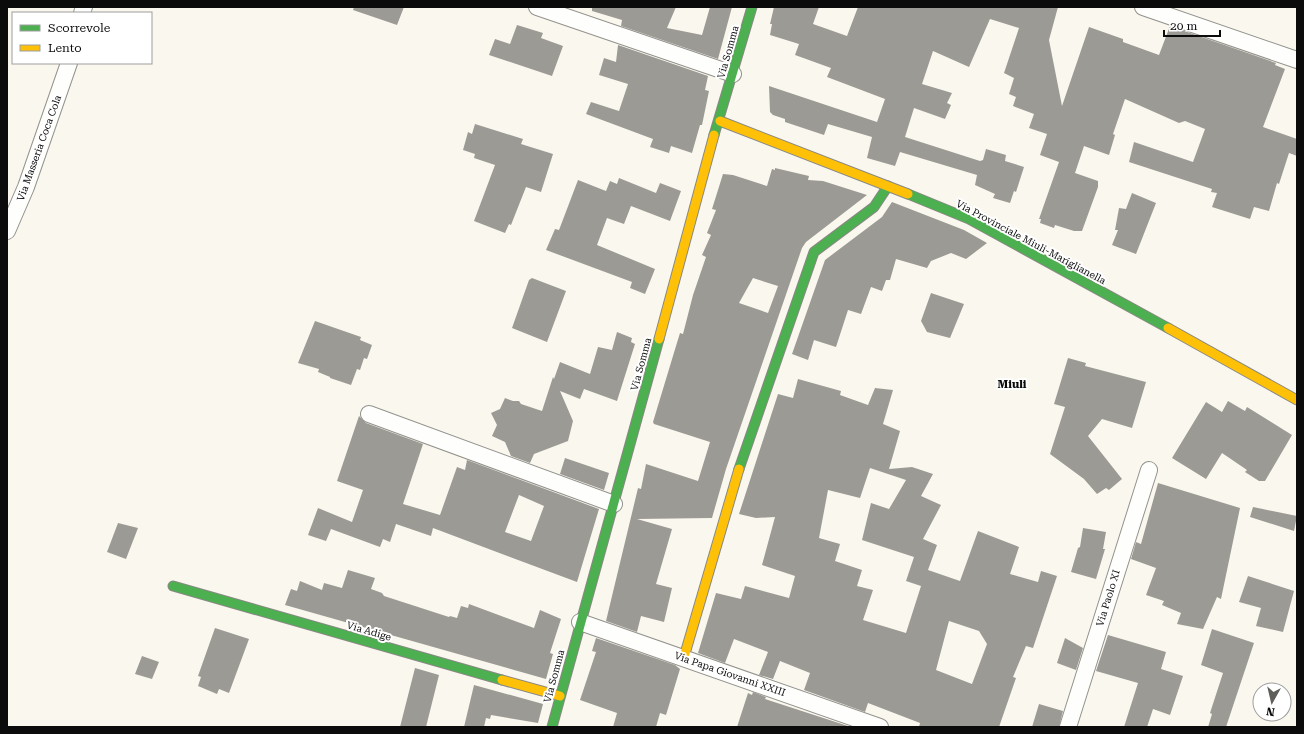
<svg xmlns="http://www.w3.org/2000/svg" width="1304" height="734" viewBox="0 0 1304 734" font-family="'Roboto Serif',serif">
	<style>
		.building { fill: #9c9a94; fill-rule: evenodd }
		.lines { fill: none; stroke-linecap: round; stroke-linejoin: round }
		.street-casing { stroke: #93928d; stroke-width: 18 }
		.fast-casing { stroke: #898884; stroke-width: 11 }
		.slow-casing { stroke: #898884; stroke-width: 11 }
		.street { stroke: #fefefc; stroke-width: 16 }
		.fast { stroke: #4caf50; stroke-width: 9 }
		.slow { stroke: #ffc107; stroke-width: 9 }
		.labels { text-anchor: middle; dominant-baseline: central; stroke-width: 4; stroke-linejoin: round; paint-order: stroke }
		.street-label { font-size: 10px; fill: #0b0b0b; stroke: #fff }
		.neighbourhood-label { font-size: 11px; font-weight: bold; fill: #0b0b0b; stroke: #fff }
	</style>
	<rect width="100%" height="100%" fill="#faf8ee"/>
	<path class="building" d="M 354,7 L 404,7 L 397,25 L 353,10 Z
		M 592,7 L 676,7 L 667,28 L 702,35 L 710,7 L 732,7 L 718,59 L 621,26 L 622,20 L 592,11 Z
		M 774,7 L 819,7 L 813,24 L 847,36 L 858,7 L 1058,7 L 1049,40 L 1062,106 L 1089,27 L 1123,39 L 1123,42 L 1159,55 L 1170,26 L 1276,63 L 1275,65 L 1285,69 L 1263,127 L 1297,139 L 1297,156 L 1289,153 L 1279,184 L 1277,183 L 1269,211 L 1254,207 L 1250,219 L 1212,207 L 1217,193 L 1211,192 L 1212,189 L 1129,162 L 1134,142 L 1193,162 L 1205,129 L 1185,121 L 1179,123 L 1125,99 L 1113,134 L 1115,135 L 1109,155 L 1084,146 L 1075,173 L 1098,181 L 1098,187 L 1082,231 L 1074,231 L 1055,225 L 1054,228 L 1040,223 L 1041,219 L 1039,219 L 1059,162 L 1040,155 L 1047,134 L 1029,128 L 1034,114 L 1013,106 L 1016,97 L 1009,94 L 1014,78 L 1004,73 L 1019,28 L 990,19 L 969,67 L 933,51 L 922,84 L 952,93 L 947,103 L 951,105 L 945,119 L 914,108 L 905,137 L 980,161 L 983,160 L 986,149 L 1006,155 L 1005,161 L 1024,167 L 1016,192 L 1014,191 L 1010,203 L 993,198 L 995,194 L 975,185 L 977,175 L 900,152 L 895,166 L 867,158 L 872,137 L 828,124 L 824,135 L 785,122 L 785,119 L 773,115 L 770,112 L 769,86 L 877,122 L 885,99 L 827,77 L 831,68 L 795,55 L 799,44 L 770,35 L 772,24 L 770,24 Z
		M 517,25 L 543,33 L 541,38 L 563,46 L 552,76 L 489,55 L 495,39 L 510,44 Z
		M 618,45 L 708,76 L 705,90 L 709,91 L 702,125 L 700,125 L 692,153 L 671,146 L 669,153 L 650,147 L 653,139 L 586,114 L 591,102 L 619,111 L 628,84 L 599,75 L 604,58 L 616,62 Z
		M 475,124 L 523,139 L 521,144 L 553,154 L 541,192 L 526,187 L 511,225 L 509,224 L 505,233 L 474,221 L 495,165 L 474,158 L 475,154 L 463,150 L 468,132 L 472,134 Z
		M 775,168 L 809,176 L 808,180 L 823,181 L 867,195 L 806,242 L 802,248 L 726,469 L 712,518 L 637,519 L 672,529 L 656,584 L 672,588 L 664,622 L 641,616 L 637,632 L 606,621 L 638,488 L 641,489 L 646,464 L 698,481 L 710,442 L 654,424 L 653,422 L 676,346 L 680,333 L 683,334 L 693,295 L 706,257 L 702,255 L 711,235 L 707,233 L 716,210 L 712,209 L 723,174 L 733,175 L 767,186 L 772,169 L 775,170 ZM 753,278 L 778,286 L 768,313 L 739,303 Z
		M 619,178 L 656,193 L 660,183 L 681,191 L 670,221 L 631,206 L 624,224 L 607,218 L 597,245 L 655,269 L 645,294 L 630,288 L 632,282 L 546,250 L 555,229 L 559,230 L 578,180 L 606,191 L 610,181 L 617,184 Z
		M 1132,193 L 1156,203 L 1136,254 L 1112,245 L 1118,230 L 1115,230 L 1119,208 L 1126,209 Z
		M 892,202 L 964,230 L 987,243 L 966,259 L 951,253 L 931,261 L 927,268 L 896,259 L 890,280 L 886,280 L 882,291 L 871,287 L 861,314 L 848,310 L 836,347 L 814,340 L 808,360 L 792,354 L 825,260 L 882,217 Z
		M 532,278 L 566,291 L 547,342 L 512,328 L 529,280 Z
		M 931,293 L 964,304 L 950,338 L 927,332 L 921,321 Z
		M 315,321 L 361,337 L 360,340 L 372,345 L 367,359 L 364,358 L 360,370 L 357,369 L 351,385 L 330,378 L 330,377 L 318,372 L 319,369 L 298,363 Z
		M 617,332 L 632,338 L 631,342 L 635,344 L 617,401 L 584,389 L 580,399 L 560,391 L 573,421 L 568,441 L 534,454 L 530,463 L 511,456 L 505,442 L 492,436 L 497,425 L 491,413 L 500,409 L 505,398 L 513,401 L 519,401 L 521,404 L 542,411 L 553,377 L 554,379 L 560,362 L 590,374 L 598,347 L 612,350 Z
		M 1068,358 L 1086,363 L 1085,366 L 1146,382 L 1132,428 L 1102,419 L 1088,436 L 1122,479 L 1109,490 L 1106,488 L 1097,494 L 1084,479 L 1050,454 L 1065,407 L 1054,404 Z
		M 798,379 L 841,391 L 840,395 L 868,405 L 875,388 L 893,390 L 883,424 L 900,431 L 889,469 L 912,467 L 933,474 L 921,496 L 941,505 L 923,539 L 937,545 L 928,570 L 960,581 L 978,531 L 1019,547 L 1010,574 L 1038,582 L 1041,571 L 1057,576 L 1033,648 L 1026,646 L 1013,677 L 1016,678 L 999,727 L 919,727 L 920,723 L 868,703 L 865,712 L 804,690 L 810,673 L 780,661 L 773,679 L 759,675 L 768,652 L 734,639 L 725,663 L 698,653 L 716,593 L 741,599 L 745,586 L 789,598 L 795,576 L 762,565 L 775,517 L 756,518 L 739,514 L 778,394 L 793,398 ZM 870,468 L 906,480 L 889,509 L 871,503 L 862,540 L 914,557 L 906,581 L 921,586 L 906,633 L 863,620 L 873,590 L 857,586 L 862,570 L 835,561 L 840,544 L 819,538 L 828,490 L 860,498 ZM 949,621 L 979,631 L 987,644 L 972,684 L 936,670 Z
		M 1228,401 L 1245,411 L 1247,407 L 1292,435 L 1265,481 L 1259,481 L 1245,472 L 1247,470 L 1222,453 L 1206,479 L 1172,458 L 1206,402 L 1222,412 Z
		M 359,416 L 366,423 L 423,444 L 403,504 L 440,515 L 457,467 L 465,470 L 467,460 L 599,509 L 577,582 L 433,528 L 431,536 L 396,524 L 390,542 L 383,539 L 380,547 L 331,529 L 326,541 L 308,535 L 318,508 L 352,522 L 363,490 L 337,481 ZM 519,495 L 544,506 L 531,541 L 505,532 Z
		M 565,458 L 609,473 L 604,490 L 560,474 Z
		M 1158,483 L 1240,508 L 1221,599 L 1217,597 L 1203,629 L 1177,624 L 1181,613 L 1162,605 L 1164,601 L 1146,595 L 1156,568 L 1131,559 L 1136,542 L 1141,544 Z
		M 1253,507 L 1297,516 L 1294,531 L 1250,517 Z
		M 118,523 L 138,528 L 126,559 L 107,552 Z
		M 1083,528 L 1106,532 L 1103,549 L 1105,549 L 1096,579 L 1071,572 L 1078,548 L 1080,547 Z
		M 348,570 L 375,578 L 371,589 L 382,593 L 384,596 L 449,617 L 450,616 L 457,618 L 461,606 L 468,608 L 469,604 L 534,628 L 540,610 L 561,619 L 550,653 L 553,654 L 546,679 L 285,605 L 291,589 L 297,591 L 300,581 L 322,590 L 324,583 L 342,588 Z
		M 1248,576 L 1294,591 L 1283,632 L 1256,626 L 1261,608 L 1239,602 Z
		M 215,628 L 249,639 L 229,693 L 219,689 L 217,694 L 198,686 L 201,677 L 198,676 Z
		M 1212,629 L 1254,643 L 1226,727 L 1208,727 L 1212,714 L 1210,713 L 1223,673 L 1201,665 Z
		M 1108,635 L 1166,652 L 1161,669 L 1183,676 L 1170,715 L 1153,709 L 1147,727 L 1124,727 L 1138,683 L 1096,671 Z
		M 596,638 L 675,665 L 680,669 L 666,715 L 660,713 L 656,727 L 613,727 L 617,713 L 580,700 L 596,652 L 592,651 Z
		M 1065,638 L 1083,648 L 1076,670 L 1057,663 Z
		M 142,656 L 159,662 L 152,679 L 135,674 Z
		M 415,668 L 439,675 L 426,727 L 400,727 Z
		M 474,685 L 543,704 L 538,723 L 491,715 L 490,719 L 486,718 L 484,727 L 464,727 Z
		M 753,692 L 766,697 L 765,699 L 851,727 L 737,727 L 748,693 L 752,695 Z
		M 1039,704 L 1063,711 L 1059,727 L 1032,727 Z"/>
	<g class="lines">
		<defs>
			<path id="street" d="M 537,7 L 733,74
				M 1143,7 L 1297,60
				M 82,13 L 84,7
				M 7,231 L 26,187 L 69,63
				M 369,414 L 614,504
				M 580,622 L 880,727
				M 1068,727 L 1149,470"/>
			<path id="fast" d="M 714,135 L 752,7
				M 908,194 L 969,219 L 1168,328
				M 739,469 L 814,252 L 874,207 L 888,186
				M 173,586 L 502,680
				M 552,727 L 659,339"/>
			<path id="slow" d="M 720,121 L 908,194
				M 1168,328 L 1297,400
				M 659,339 L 714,135
				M 684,657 L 739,469
				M 502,680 L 560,696"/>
		</defs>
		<use href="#street" class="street-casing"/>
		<use href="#fast" class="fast-casing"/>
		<use href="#slow" class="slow-casing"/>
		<use href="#street" class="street"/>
		<use href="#fast" class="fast"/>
		<use href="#slow" class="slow"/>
	</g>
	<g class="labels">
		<g class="street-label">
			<text transform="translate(728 52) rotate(-74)">Via Somma</text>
			<text transform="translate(39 148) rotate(-70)">Via Masseria Coca Cola</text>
			<text transform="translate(1031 242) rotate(28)">Via Provinciale Miuli-Mariglianella</text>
			<text transform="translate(641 364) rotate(-75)">Via Somma</text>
			<text transform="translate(1108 598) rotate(-73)">Via Paolo XI</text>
			<text transform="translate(369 631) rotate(16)">Via Adige</text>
			<text transform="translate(730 674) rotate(19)">Via Papa Giovanni XXIII</text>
			<text transform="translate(554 676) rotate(-75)">Via Somma</text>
		</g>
		<g class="neighbourhood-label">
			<text x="1012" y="384">Miuli</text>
		</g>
	</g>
	<rect width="1304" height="734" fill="none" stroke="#0b0b0b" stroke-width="16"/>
	<rect x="12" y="12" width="140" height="52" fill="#ffffff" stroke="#9d9d9d"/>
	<rect x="20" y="25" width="20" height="6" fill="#4caf50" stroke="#9d9d9d"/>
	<text x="48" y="32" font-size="12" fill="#0b0b0b">Scorrevole</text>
	<rect x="20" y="45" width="20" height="6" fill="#ffc107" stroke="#9d9d9d"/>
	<text x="48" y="52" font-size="12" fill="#0b0b0b">Lento</text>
	<g transform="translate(1272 702) rotate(188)"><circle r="19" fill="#ffffff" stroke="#9d9d9d"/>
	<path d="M0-3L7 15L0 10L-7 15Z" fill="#5f5e5a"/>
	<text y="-6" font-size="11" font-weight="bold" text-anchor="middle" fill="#0b0b0b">N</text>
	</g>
	<path d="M1164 30v6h56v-6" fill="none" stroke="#0b0b0b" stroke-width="2"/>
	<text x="1170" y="30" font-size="12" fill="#0b0b0b" stroke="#ffffff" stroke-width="3" paint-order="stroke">20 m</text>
</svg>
